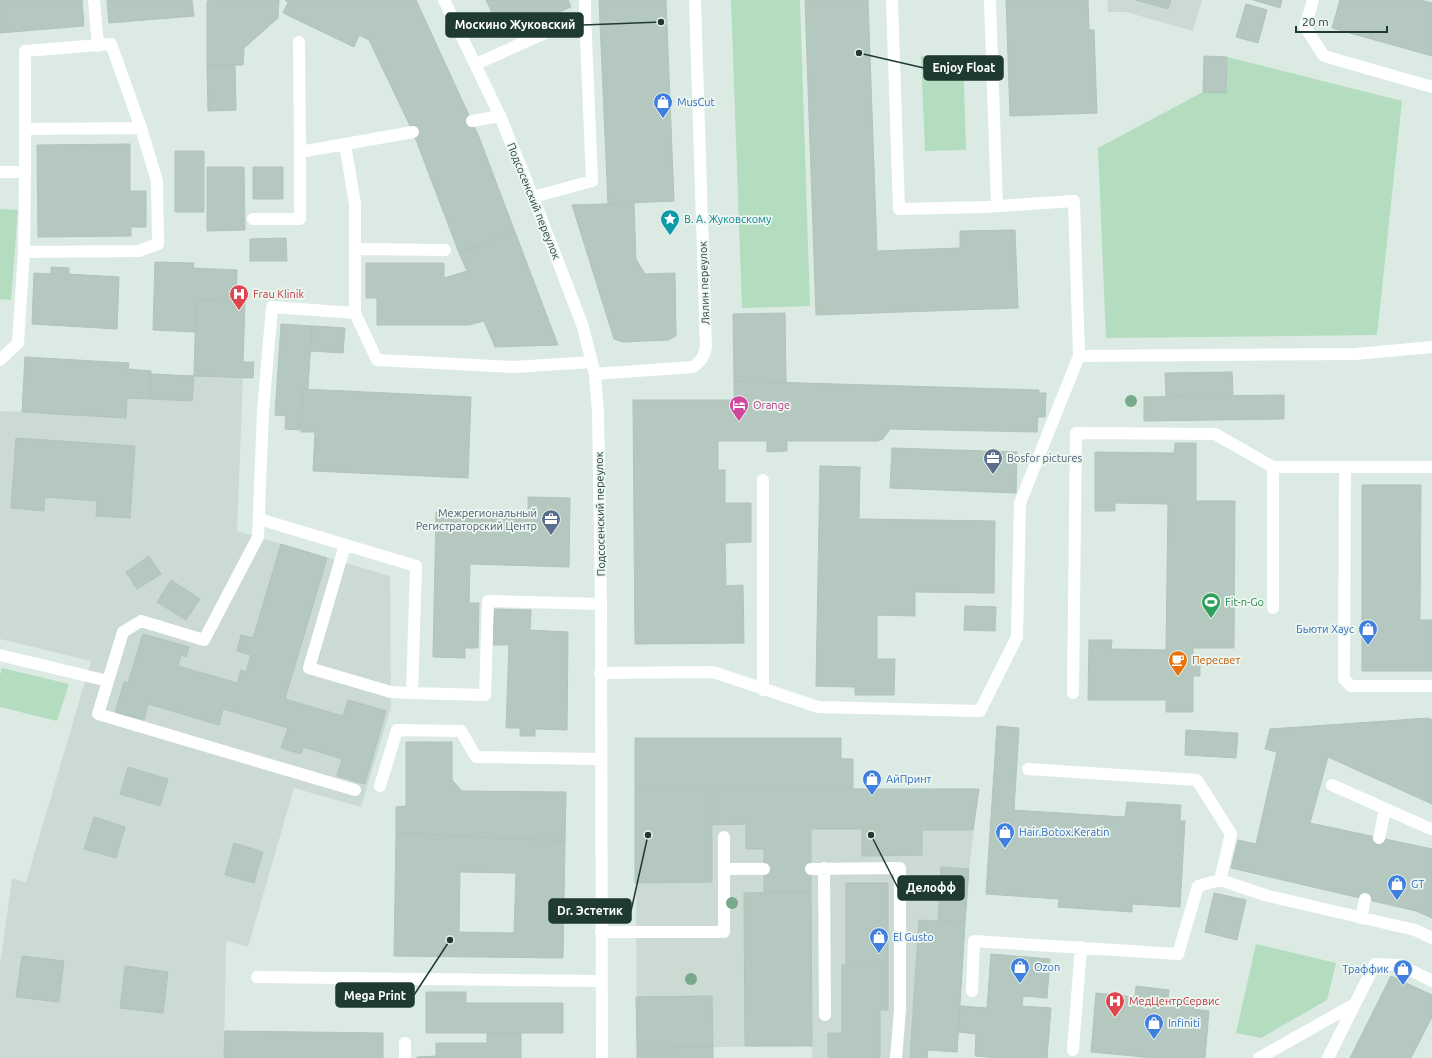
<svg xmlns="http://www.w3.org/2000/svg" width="1432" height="1058" viewBox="0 0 1432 1058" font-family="Ubuntu,sans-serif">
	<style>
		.built { fill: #cbdad3 }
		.green { fill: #b3ddbe }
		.building { fill: #b5c8bf; stroke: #afc4bb; fill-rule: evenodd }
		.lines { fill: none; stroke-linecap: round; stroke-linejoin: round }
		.service { stroke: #fff; stroke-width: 12 }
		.minor { stroke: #fff; stroke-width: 12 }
		.tree { fill: #78a98b }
		.labels { text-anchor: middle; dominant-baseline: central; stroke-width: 3.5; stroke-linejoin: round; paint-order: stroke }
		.shop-label { font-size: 11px; fill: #366cbe; stroke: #edf7f1; text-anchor: start }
		.street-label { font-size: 11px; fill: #1e3a32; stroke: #edf7f1 }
		.culture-label { font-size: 11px; fill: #0d838f; stroke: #edf7f1; text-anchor: start }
		.health-label { font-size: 11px; fill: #be3a42; stroke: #edf7f1; text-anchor: start }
		.hotel-label { font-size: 11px; fill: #b23c85; stroke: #edf7f1; text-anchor: start }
		.service-label { font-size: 11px; fill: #4e5e75; stroke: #edf7f1; text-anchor: start }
		.leisure-label { font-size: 11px; fill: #27864d; stroke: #edf7f1; text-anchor: start }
		.food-label { font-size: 11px; fill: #c56008; stroke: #edf7f1; text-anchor: start }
		.leader { fill: none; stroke: #1e3a32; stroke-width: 1.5 }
		.callout-dot { fill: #1e3a32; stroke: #edf7f1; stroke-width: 1.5 }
		.callout { fill: #1e3a32; stroke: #1e3a32; stroke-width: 1.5 }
		.callout-label { font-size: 12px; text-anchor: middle; font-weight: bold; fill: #fff }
	</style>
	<rect width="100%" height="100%" fill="#dceae4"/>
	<path class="built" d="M 1107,0 L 1202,0 L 1193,31 L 1126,12 L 1108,12 Z
		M 25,357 L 129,363 L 129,369 L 151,371 L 151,374 L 243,378 L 237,531 L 390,576 L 391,707 L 361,807 L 294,788 L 248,947 L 226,941 L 224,1058 L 0,1058 L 0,965 L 12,878 L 26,882 L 91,661 L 0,639 L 0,411 L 22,412 Z
		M 635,738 L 853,759 L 853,789 L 979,789 L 969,869 L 957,1052 L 928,1050 L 927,1058 L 812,1058 L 812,1046 L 637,1048 Z"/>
	<path class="green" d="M 731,0 L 800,0 L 810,306 L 742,308 Z
		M 963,55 L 966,150 L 925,151 L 921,56 Z
		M 1227,57 L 1402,101 L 1377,335 L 1106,338 L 1098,148 L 1203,92 L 1226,92 Z
		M 0,209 L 18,210 L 11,300 L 0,299 Z
		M 2,668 L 69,684 L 57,721 L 0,707 L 0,675 Z
		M 1256,944 L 1336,963 L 1327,1000 L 1261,1038 L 1236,1033 Z"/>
	<path class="building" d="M 0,0 L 82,0 L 84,26 L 0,33 Z
		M 107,0 L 192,0 L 194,16 L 109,23 Z
		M 230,0 L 279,0 L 278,18 L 244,48 L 243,65 L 207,65 L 207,1 Z
		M 285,0 L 416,0 L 479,137 L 515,232 L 459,253 L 413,132 L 369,40 L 359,35 L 354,47 L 283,13 L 288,2 Z
		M 486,0 L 568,0 L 571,7 L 503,37 Z
		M 599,0 L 666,0 L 674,201 L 608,204 Z
		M 805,0 L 868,0 L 877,251 L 960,248 L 960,231 L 1015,230 L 1018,308 L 816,315 Z
		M 1006,0 L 1088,0 L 1089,30 L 1094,30 L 1097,113 L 1010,116 Z
		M 1136,0 L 1171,0 L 1168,9 Z
		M 1253,0 L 1282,0 L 1280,8 Z
		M 1340,0 L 1421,0 L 1432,3 L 1432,56 L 1332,28 Z
		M 1246,4 L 1267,10 L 1258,43 L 1236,37 Z
		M 1204,56 L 1227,57 L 1226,93 L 1203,92 Z
		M 207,65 L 235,65 L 236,110 L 208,111 Z
		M 130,144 L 130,191 L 146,191 L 146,227 L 131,227 L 131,236 L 38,237 L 37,145 Z
		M 175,151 L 204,151 L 204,212 L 175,212 Z
		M 207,167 L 244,167 L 245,230 L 207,231 Z
		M 253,167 L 283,167 L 283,199 L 253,199 Z
		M 634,203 L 636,259 L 645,274 L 675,273 L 676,336 L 668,340 L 623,342 L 614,339 L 572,205 Z
		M 515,232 L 558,345 L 495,347 L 484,321 L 469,325 L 377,325 L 377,298 L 366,298 L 366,263 L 444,263 L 444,278 L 467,271 L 459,253 Z
		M 286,238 L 287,261 L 250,261 L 250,239 Z
		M 155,262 L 194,263 L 193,268 L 237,270 L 236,301 L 196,300 L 195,332 L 153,330 Z
		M 51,267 L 69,268 L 69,274 L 119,277 L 117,329 L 32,324 L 34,273 L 51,274 Z
		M 196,300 L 245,302 L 243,362 L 254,362 L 253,378 L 194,376 Z
		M 785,313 L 786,383 L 734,381 L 733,314 Z
		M 281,324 L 312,326 L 308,389 L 303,389 L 300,430 L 285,429 L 286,416 L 275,415 Z
		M 312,326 L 345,328 L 343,353 L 311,351 Z
		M 25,357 L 129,363 L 128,369 L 151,371 L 149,399 L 127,398 L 126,418 L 22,412 Z
		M 1232,372 L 1233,395 L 1166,396 L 1165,373 Z
		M 151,374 L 194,376 L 192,401 L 149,399 Z
		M 734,381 L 1039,390 L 1039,393 L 1046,393 L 1045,417 L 1038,417 L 1037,432 L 890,429 L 883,439 L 877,441 L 787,441 L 787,451 L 767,452 L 767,441 L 718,441 L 718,470 L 725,470 L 725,503 L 751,503 L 751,542 L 725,543 L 726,586 L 743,585 L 744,643 L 635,644 L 633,400 L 734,400 Z
		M 303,389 L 471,397 L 468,478 L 313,471 L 315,432 L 301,432 Z
		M 1284,395 L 1284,419 L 1144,421 L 1144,397 Z
		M 16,438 L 135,446 L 130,518 L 96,516 L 97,501 L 45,497 L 44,511 L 11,508 Z
		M 1175,443 L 1196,443 L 1196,501 L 1235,501 L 1234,648 L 1193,648 L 1193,656 L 1200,656 L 1200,676 L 1193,676 L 1193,712 L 1166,712 L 1166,700 L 1088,700 L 1089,640 L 1112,640 L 1111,649 L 1166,650 L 1168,504 L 1115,503 L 1115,511 L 1095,511 L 1095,452 L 1174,453 Z
		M 892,448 L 1017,452 L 1016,493 L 890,488 Z
		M 820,466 L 860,467 L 859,519 L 995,521 L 994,593 L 915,592 L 915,616 L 877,615 L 877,659 L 895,659 L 894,695 L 855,695 L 855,687 L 816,686 Z
		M 1362,485 L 1421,485 L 1420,620 L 1432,620 L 1432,671 L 1362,671 Z
		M 528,497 L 570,498 L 569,567 L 470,564 L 469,603 L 479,603 L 478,648 L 465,648 L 465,658 L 433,657 L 436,512 L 528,515 Z
		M 281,544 L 327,558 L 285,699 L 343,716 L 348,700 L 386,711 L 365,784 L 337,776 L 342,759 L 303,747 L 301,754 L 281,748 L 288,728 L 223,709 L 219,725 L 148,704 L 144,720 L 115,712 L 124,682 L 128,683 L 143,634 L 189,647 L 186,657 L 181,655 L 178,666 L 237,683 L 241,670 L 246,672 L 251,655 L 237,651 L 241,635 L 253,638 Z
		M 149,556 L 161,574 L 137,589 L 126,572 Z
		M 171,580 L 200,599 L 186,620 L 157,602 Z
		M 965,606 L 996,607 L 995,631 L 964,630 Z
		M 494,609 L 531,610 L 530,630 L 568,632 L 567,730 L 535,729 L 535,736 L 520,736 L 520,728 L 506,728 L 509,645 L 493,645 Z
		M 1429,718 L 1432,720 L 1432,804 L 1328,757 L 1310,823 L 1432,849 L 1432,918 L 1416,911 L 1231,868 L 1238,840 L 1256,844 L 1277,752 L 1265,749 L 1270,729 Z
		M 997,726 L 1019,728 L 1014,810 L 1125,817 L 1127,802 L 1181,805 L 1180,821 L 1185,821 L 1180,907 L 1132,904 L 1132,912 L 1058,907 L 1059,899 L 986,894 Z
		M 1186,730 L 1238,733 L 1236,758 L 1185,755 Z
		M 635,738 L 841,738 L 841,759 L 853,759 L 853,789 L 635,789 Z
		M 406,742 L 452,742 L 452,780 L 462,791 L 566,792 L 565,841 L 396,833 L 396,807 L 406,806 Z
		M 128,767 L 168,779 L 160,806 L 120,794 Z
		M 635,789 L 712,789 L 712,882 L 635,883 Z
		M 712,789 L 979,789 L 973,830 L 922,830 L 922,855 L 862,856 L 862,829 L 811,829 L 811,892 L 764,892 L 764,849 L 746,849 L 746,824 L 712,825 Z
		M 94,817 L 125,827 L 116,858 L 84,849 Z
		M 396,833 L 565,841 L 563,958 L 394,956 ZM 460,872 L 516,873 L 514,933 L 459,932 Z
		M 234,843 L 263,852 L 254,883 L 225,875 Z
		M 941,867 L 969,869 L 965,923 L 938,921 Z
		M 846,883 L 888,883 L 888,965 L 846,965 Z
		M 811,892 L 812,1046 L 745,1046 L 744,893 Z
		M 1214,893 L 1246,900 L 1237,940 L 1205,932 Z
		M 919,920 L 965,923 L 957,1052 L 928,1050 L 927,1058 L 910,1058 Z
		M 991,954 L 1050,959 L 1047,998 L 1023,996 L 1022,1006 L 1051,1008 L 1047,1058 L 1001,1058 L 975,1056 L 976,1034 L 958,1032 L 960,1006 L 987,1008 Z
		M 22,956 L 64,961 L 59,1002 L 16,997 Z
		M 842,965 L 888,965 L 888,1010 L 880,1010 L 880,1058 L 828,1058 L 828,1033 L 842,1033 Z
		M 125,966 L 168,972 L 163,1013 L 120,1008 Z
		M 1391,976 L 1432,995 L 1432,1017 L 1411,1058 L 1350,1058 Z
		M 1136,986 L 1169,990 L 1168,998 L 1194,1000 L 1193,1009 L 1209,1011 L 1205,1058 L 1154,1058 L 1091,1052 L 1096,993 L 1135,997 Z
		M 426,992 L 466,992 L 466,1003 L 563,1003 L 563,1033 L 426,1033 Z
		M 712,996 L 713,1047 L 637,1048 L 636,997 Z
		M 225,1031 L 383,1033 L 383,1058 L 224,1058 Z
		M 487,1033 L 521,1033 L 521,1058 L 417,1058 L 417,1057 L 436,1056 L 436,1043 L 487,1043 Z
		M 713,1047 L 713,1058 L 637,1058 L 637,1048 Z"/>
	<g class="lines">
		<path class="service" d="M 94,0 L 98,46
			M 892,0 L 899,209 L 984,207 L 1074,201 L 1079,356 L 1356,354 L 1432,347
			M 990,0 L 997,206
			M 1313,0 L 1305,27 L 1324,56 L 1432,87
			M 299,42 L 300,152
			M 476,64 L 585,15 L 585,0
			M 472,121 L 500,116
			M 25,129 L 141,128
			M 345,144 L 355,204 L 355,313
			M 0,172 L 25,172 L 25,51 L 111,44 L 141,128 L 157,181 L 158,244 L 139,251 L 24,252
			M 533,197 L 592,181 L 585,15
			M 253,219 L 300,219 L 300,152 L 413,132
			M 355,249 L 445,250
			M 0,360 L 18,343 L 24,252 L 25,172
			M 1432,467 L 1345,467 L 1344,679 L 1351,686 L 1432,686
			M 763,480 L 763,690
			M 259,519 L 416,566 L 412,693 L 485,695 L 488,601 L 601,604
			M 345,545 L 309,668 L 391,692 L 412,693
			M 1273,608 L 1273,467 L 1345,467
			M 0,655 L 108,681 L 123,632 L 141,621 L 204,640 L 258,537 L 263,411 L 272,307 L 355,313 L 377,360 L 514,367 L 592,362
			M 600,673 L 713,672 L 818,707 L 980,711 L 1017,637 L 1020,503 L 1079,356
			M 108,681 L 98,714 L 355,790
			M 1073,693 L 1076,433 L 1215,434 L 1273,467
			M 1028,769 L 1197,780 L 1231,834 L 1220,880 L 1268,896 L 1415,930 L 1432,938
			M 1332,785 L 1431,829
			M 380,786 L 397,730 L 461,731 L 476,757 L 601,759
			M 1379,838 L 1385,809
			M 824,868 L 825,1015
			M 724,869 L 764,869
			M 811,869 L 900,868 L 900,1010 L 896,1058
			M 1361,918 L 1365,899
			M 601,932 L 724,932 L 724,837
			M 257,977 L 601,981
			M 972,991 L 974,941 L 1178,954 L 1198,886 L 1220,880
			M 405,1043 L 405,1058
			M 1073,1050 L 1081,947
			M 1259,1058 L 1355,1004
			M 1328,1058 L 1375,964 L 1400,965 L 1432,981"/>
		<path class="minor" d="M 444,0 L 500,116 L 533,197 L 582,324 L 595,374 L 598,413 L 601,604 L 602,1058
			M 595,374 L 693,367 C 701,361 704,357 706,347 L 695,0"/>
	</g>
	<g class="tree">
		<circle cx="1131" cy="401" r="6"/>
		<circle cx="732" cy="903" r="6"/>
		<circle cx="691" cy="979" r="6"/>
	</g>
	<defs>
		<symbol id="shop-pin" viewBox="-11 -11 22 30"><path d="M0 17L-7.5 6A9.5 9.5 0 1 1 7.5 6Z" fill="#3f7fe0" stroke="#edf7f1"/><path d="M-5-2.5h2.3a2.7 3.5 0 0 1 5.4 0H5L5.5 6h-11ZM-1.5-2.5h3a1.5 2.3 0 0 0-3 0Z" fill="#fff"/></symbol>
		<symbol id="sight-pin" viewBox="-11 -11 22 30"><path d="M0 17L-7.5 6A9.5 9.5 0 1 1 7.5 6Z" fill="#0f9aa8" stroke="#edf7f1"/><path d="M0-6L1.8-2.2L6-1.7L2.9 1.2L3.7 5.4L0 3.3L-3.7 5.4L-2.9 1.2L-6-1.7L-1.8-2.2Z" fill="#fff"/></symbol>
		<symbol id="hospital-pin" viewBox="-11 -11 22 30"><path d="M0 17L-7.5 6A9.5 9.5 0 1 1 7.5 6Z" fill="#e0444e" stroke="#edf7f1"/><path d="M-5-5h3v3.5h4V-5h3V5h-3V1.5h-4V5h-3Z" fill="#fff"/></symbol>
		<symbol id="hotel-pin" viewBox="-11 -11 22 30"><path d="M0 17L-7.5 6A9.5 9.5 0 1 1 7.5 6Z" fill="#d1479c" stroke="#edf7f1"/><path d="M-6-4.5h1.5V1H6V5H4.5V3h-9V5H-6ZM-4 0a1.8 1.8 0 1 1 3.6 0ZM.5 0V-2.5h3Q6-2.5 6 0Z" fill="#fff"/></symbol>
		<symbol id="office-pin" viewBox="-11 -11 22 30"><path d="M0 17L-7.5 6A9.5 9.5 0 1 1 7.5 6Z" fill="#5c6f8a" stroke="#edf7f1"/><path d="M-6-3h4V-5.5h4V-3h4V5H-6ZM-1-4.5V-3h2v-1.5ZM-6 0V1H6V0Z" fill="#fff"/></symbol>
		<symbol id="stadium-pin" viewBox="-11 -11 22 30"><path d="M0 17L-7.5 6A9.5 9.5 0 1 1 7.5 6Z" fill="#2e9e5b" stroke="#edf7f1"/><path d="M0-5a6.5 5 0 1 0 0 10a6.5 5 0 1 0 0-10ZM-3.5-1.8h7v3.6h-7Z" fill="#fff"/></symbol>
		<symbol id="cafe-pin" viewBox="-11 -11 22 30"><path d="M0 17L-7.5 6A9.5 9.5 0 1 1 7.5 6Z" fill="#e8710a" stroke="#edf7f1"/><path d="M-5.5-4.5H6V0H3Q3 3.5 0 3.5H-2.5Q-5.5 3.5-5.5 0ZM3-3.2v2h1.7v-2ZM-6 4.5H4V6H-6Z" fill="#fff"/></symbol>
	</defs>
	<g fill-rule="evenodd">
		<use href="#shop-pin" x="652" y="91" width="22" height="30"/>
		<use href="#sight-pin" x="659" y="208" width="22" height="30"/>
		<use href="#hospital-pin" x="228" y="283" width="22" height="30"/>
		<use href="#hotel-pin" x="728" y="394" width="22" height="30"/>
		<use href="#office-pin" x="982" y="447" width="22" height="30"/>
		<use href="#office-pin" x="540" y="508" width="22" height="30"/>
		<use href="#stadium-pin" x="1200" y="591" width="22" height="30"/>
		<use href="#shop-pin" x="1357" y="618" width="22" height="30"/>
		<use href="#cafe-pin" x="1167" y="649" width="22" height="30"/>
		<use href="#shop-pin" x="861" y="768" width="22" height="30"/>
		<use href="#shop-pin" x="994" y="821" width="22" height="30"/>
		<use href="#shop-pin" x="1386" y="873" width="22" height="30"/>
		<use href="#shop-pin" x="868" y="926" width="22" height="30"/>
		<use href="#shop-pin" x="1009" y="956" width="22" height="30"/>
		<use href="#shop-pin" x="1392" y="958" width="22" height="30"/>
		<use href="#hospital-pin" x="1104" y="990" width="22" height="30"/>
		<use href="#shop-pin" x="1143" y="1012" width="22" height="30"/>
	</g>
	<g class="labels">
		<g class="shop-label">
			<text x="677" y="102">MusCut</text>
			<text x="1354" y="629" text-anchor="end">Бьюти Хаус</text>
			<text x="886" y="779">АйПринт</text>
			<text x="1019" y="832">Hair.Botox.Keratin</text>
			<text x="1411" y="884">GT</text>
			<text x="893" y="937">El Gusto</text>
			<text x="1034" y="967">Ozon</text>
			<text x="1389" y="969" text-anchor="end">Траффик</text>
			<text x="1168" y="1023">Infiniti</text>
		</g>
		<g class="street-label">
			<text transform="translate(534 201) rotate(68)">Подсосенский переулок</text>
			<text transform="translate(704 283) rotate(-92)">Лялин переулок</text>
			<text transform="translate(600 514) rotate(-91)">Подсосенский переулок</text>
		</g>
		<g class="culture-label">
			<text x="684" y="219">В. А. Жуковскому</text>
		</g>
		<g class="health-label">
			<text x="253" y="294">Frau Klinik</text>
			<text x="1129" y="1001">МедЦентрСервис</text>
		</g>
		<g class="hotel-label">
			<text x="753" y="405">Orange</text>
		</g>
		<g class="service-label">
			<text x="1007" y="458">Bosfor pictures</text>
			<text x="537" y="513" text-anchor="end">Межрегиональный<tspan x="537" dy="13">Регистраторский Центр</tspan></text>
		</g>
		<g class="leisure-label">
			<text x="1225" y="602">Fit-n-Go</text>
		</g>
		<g class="food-label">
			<text x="1192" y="660">Пересвет</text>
		</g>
	</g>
	<path class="leader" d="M661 22L583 25M859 53L924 68M871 835L898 888M648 835L631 911M450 940L414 995"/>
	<g class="callout-dot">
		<circle cx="661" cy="22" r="4"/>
		<circle cx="859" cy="53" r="4"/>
		<circle cx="871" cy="835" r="4"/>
		<circle cx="648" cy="835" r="4"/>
		<circle cx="450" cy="940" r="4"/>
	</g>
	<g class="callout">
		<rect x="446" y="13" width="137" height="24" rx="4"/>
		<rect x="924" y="56" width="79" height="24" rx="4"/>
		<rect x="898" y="876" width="66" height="24" rx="4"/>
		<rect x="549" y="899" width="82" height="24" rx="4"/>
		<rect x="336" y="983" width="78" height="24" rx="4"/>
	</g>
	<g class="callout-label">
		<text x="515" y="29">Москино Жуковский</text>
		<text x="964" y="72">Enjoy Float</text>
		<text x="931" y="892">Делофф</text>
		<text x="590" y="915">Dr. Эстетик</text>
		<text x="375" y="1000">Mega Print</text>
	</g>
	<path d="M1296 26v6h91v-6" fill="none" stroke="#1e3a32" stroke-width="2"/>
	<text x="1302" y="26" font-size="12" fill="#1e3a32" stroke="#edf7f1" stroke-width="3" paint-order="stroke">20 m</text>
</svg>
